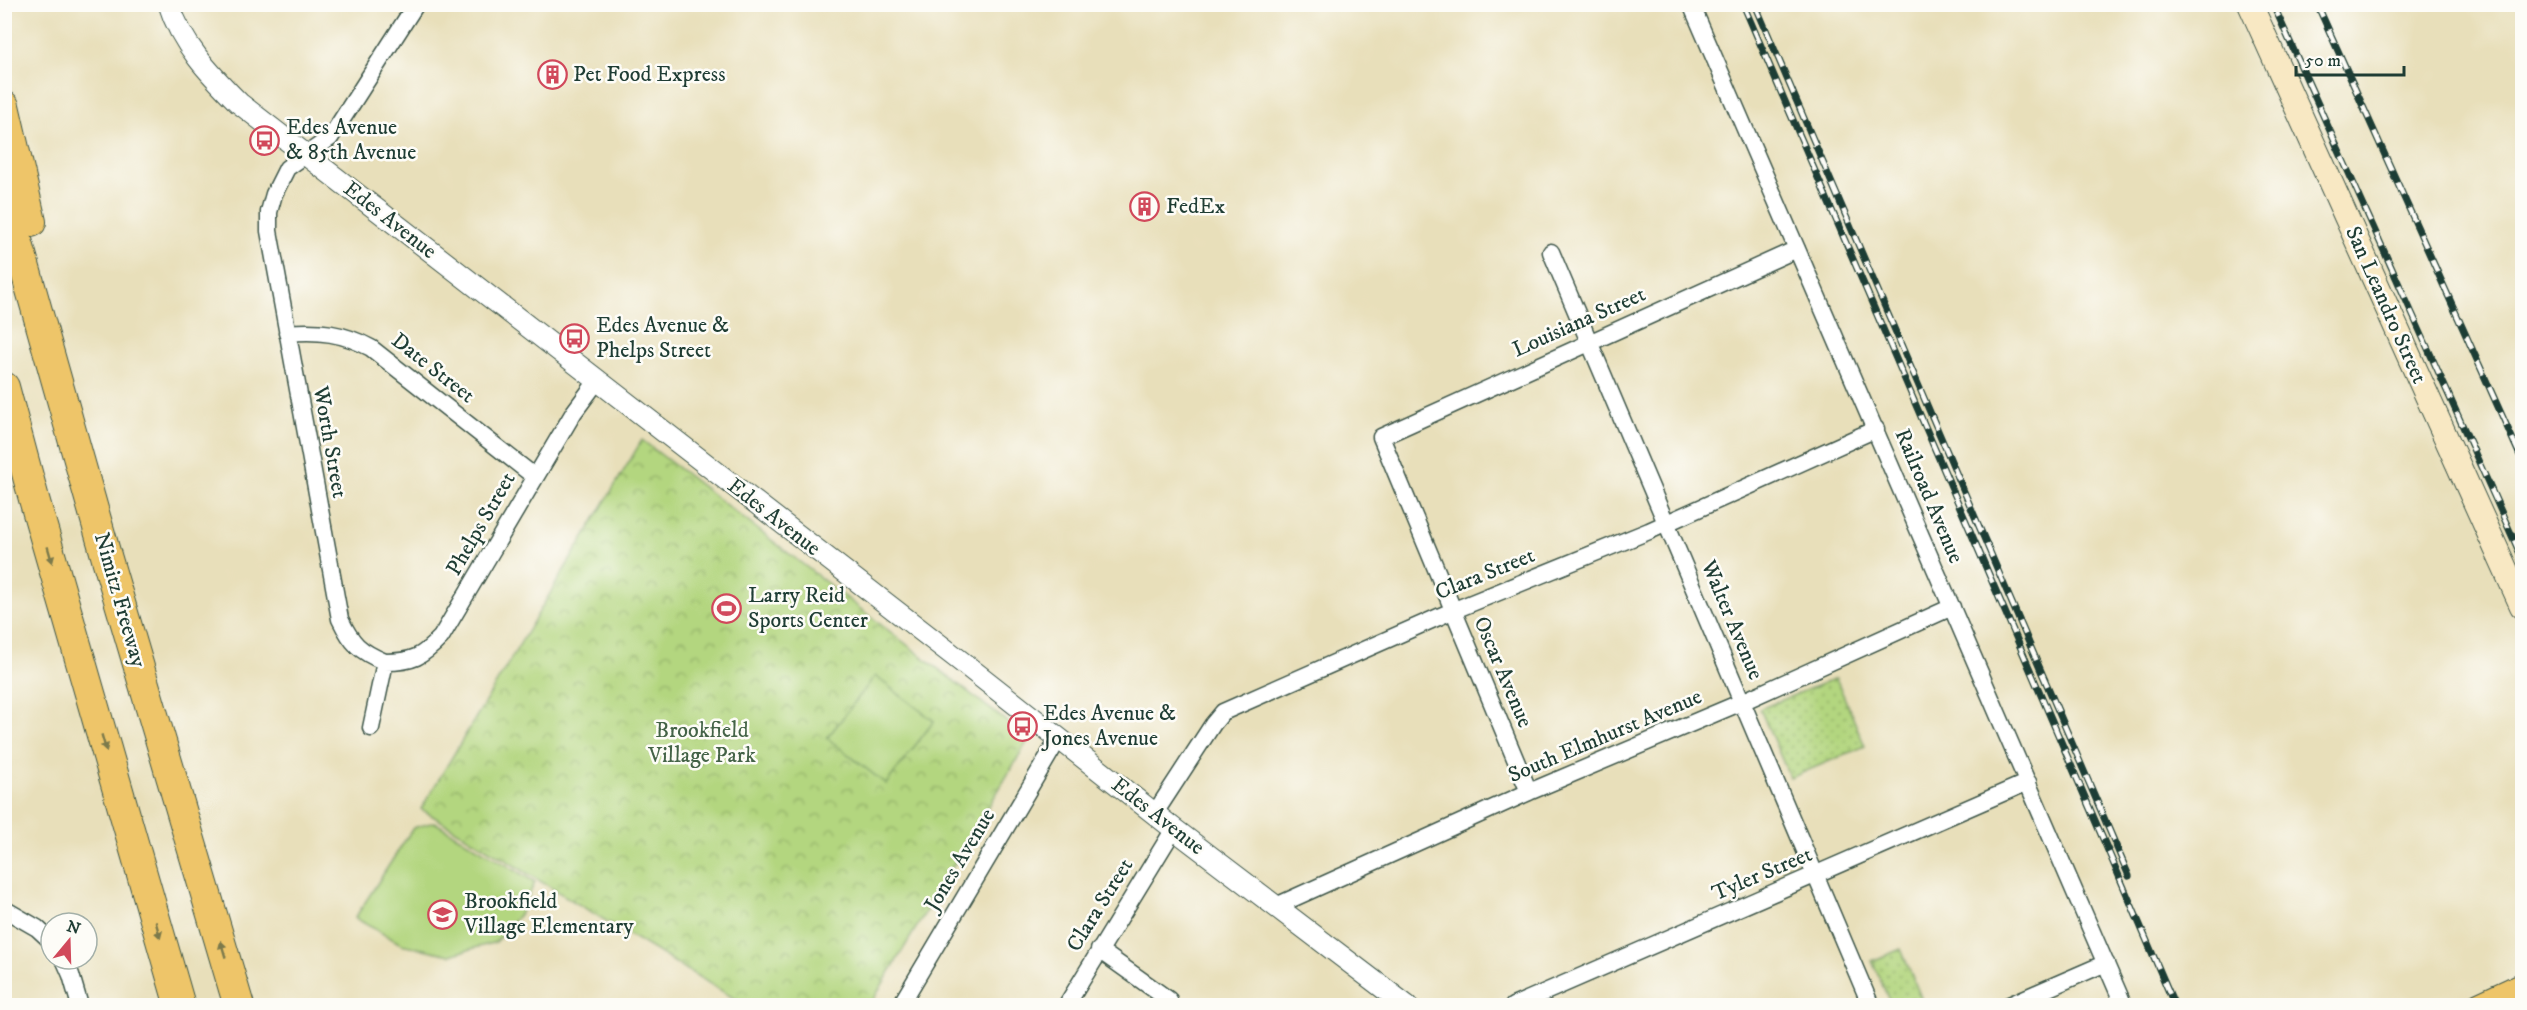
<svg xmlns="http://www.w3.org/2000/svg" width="2527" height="1010" viewBox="0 0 2527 1010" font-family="'IM FELL DW Pica',serif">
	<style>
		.grass { fill: url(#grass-dots); stroke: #698a5a; stroke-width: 1.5 }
		.park { fill: url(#park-crowns); stroke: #698a5a; stroke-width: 1.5 }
		.pitch { fill: #b3d67f; stroke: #698a5a; stroke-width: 1.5 }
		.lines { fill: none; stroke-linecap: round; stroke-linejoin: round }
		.minor-casing { stroke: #3d5548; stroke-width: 19 }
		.tertiary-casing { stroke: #3d5548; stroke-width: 23 }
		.secondary-casing { stroke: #3d5548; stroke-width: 26 }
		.primary-casing { stroke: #3d5548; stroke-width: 28 }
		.motorway-casing { stroke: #3d5548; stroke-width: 32 }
		.minor { stroke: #fff; stroke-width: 16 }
		.tertiary { stroke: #fff; stroke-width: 21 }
		.secondary { stroke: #f8e8c3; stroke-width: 24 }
		.primary { stroke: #eec569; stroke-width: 26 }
		.motorway { stroke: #eec569; stroke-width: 30 }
		.rail-casing { stroke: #1f3d34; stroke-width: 7 }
		.rail { stroke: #fdfcf7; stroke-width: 4.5; stroke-dasharray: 14; stroke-linecap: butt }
		.oneway { fill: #7c7a4c }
		.labels { text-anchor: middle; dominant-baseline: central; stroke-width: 5; stroke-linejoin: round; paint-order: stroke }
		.poi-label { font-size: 22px; fill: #1f3d34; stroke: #fdfcf7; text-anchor: start }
		.street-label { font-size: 22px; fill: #1f3d34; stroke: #fdfcf7 }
		.park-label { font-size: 22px; fill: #446347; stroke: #fdfcf7 }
	</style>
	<defs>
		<pattern id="grass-dots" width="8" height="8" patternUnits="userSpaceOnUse" patternTransform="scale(1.5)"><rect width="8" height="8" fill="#b3d67f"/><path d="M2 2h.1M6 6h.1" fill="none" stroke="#91af69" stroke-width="1.8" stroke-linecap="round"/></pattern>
		<pattern id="park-crowns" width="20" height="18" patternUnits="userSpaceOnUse" patternTransform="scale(1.5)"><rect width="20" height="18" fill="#b3d67f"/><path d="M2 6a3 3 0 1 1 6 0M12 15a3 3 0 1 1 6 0" fill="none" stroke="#91af69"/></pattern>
	</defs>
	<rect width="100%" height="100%" fill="#fdfcf7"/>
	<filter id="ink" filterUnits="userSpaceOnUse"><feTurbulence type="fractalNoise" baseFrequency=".0167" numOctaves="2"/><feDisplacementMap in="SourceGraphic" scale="12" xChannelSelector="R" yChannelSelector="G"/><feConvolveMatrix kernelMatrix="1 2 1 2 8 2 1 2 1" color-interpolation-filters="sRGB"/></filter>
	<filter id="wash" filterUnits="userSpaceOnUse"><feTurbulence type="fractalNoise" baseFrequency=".008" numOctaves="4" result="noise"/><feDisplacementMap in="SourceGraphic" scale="24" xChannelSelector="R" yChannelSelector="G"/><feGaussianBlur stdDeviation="1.35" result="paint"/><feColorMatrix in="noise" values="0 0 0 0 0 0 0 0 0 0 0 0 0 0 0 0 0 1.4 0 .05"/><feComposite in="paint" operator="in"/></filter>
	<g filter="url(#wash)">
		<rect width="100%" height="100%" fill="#e8dfba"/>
		<path class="grass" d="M 1836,678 L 1865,746 L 1790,778 L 1760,709 Z
			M 1901,949 L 1924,1005 L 1891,1005 L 1872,961 Z"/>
		<path class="park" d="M 642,440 L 1029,739 L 870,1005 L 745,1005 L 421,809 Z"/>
		<path class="pitch" d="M 875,676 L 934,721 L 886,784 L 827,738 Z
			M 434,822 L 535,882 L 521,912 L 496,942 L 450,955 L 401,944 L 355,918 L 413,828 Z"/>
	</g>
	<g filter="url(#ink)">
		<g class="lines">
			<defs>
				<path id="minor" d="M 1691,4 L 2124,1006
					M 1551,252 L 1871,1006
					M 287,333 C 319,330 343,333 371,348 L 535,477
					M 385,662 C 413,662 422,657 441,637 L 574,412 L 597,381
					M 371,728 L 385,662 C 359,651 352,644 340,619 L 269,231 L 269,212 L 274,194 L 287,168 L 330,138 L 416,4
					M 1529,792 L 1381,437 L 1797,249
					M 1155,813 L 1213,724 L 1223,712 L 1452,611 L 1649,531 L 1876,429
					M 1276,906 L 1529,792 L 1742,702 L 1952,607
					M 4,909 L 37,928 L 51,941
					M 1099,950 L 1169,1000
					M 64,959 L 71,975 L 80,1006
					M 900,1006 L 1059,738
					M 1066,1006 L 1174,829
					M 1513,1006 L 2028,782
					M 2007,1006 L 2106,963"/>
				<path id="tertiary" d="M 169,4 C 181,44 210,74 239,103 L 967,666 L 1174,829 L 1407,1006"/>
				<path id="secondary" d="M 2250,4 L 2522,606"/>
				<path id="primary" d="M 2479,1006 L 2522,986"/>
				<path id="motorway" d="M 4,106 L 31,222
					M 4,194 L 107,559 L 239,1006
					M 4,387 L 34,499 L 180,1006"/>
			</defs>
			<use href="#minor" class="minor-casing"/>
			<use href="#tertiary" class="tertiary-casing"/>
			<use href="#secondary" class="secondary-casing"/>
			<use href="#primary" class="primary-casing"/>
			<use href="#motorway" class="motorway-casing"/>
			<use href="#minor" class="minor"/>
			<use href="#tertiary" class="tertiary"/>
			<use href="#secondary" class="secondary"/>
			<use href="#primary" class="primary"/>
			<use href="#motorway" class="motorway"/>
			<defs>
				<path id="rail" d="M 1743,4 L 2175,1006
					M 1755,4 L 2129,876
					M 2273,4 L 2522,558
					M 2317,4 L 2522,460"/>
			</defs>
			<use href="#rail" class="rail-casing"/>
			<use href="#rail" class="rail"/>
		</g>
		<defs><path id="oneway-solid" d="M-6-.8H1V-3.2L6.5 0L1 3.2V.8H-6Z" transform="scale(1.5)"/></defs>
		<g class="oneway">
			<use href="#oneway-solid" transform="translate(50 555) rotate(74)"/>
			<use href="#oneway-solid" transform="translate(104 743) rotate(74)"/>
			<use href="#oneway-solid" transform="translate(158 930) rotate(74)"/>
			<use href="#oneway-solid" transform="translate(223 949) rotate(-106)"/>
		</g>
	</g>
	<defs>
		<symbol id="building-ring" viewBox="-11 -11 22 22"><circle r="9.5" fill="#fdfcf7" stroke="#d1495b" stroke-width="1.5"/><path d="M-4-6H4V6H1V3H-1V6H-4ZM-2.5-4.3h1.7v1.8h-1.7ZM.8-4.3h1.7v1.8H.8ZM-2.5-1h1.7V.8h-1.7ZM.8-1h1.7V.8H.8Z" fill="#d1495b"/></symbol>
		<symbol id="bus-ring" viewBox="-11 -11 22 22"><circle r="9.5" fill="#fdfcf7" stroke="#d1495b" stroke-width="1.5"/><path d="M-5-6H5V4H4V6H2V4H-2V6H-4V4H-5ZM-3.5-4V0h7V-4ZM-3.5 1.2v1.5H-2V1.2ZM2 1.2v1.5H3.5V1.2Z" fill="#d1495b"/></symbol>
		<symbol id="stadium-ring" viewBox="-11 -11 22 22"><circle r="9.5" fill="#fdfcf7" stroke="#d1495b" stroke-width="1.5"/><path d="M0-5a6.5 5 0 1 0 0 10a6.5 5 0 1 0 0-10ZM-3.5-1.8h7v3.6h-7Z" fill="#d1495b"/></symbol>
		<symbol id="school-ring" viewBox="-11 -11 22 22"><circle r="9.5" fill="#fdfcf7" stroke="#d1495b" stroke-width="1.5"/><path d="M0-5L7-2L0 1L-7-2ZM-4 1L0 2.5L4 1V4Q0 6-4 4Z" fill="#d1495b"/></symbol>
	</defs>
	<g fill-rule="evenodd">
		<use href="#building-ring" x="536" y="58" width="33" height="33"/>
		<use href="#bus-ring" x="248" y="124" width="33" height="33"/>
		<use href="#building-ring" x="1128" y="190" width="33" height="33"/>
		<use href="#bus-ring" x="558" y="322" width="33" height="33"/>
		<use href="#stadium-ring" x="710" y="592" width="33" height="33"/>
		<use href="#bus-ring" x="1006" y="710" width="33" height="33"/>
		<use href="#school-ring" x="426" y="898" width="33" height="33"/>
	</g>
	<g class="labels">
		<g class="poi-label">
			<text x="573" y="74">Pet Food Express</text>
			<text x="286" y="127">Edes Avenue<tspan x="286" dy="25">&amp; 85th Avenue</tspan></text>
			<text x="1166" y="206">FedEx</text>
			<text x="596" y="325">Edes Avenue &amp;<tspan x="596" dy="25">Phelps Street</tspan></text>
			<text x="748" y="595">Larry Reid<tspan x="748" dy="25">Sports Center</tspan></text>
			<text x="1043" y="713">Edes Avenue &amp;<tspan x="1043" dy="25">Jones Avenue</tspan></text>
			<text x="464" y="901">Brookfield<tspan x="464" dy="25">Village Elementary</tspan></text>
		</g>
		<g class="street-label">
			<text transform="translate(390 220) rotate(38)">Edes Avenue</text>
			<text transform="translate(2386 305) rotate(66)">San Leandro Street</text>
			<text transform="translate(1579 322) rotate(-24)">Louisiana Street</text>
			<text transform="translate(433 368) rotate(38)">Date Street</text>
			<text transform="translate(330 442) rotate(80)">Worth Street</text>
			<text transform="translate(1929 496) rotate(67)">Railroad Avenue</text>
			<text transform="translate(774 517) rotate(38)">Edes Avenue</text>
			<text transform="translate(481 524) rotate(-60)">Phelps Street</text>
			<text transform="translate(1485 574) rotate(-22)">Clara Street</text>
			<text transform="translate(120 600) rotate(74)">Nimitz Freeway</text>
			<text transform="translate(1732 620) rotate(67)">Walter Avenue</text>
			<text transform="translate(1503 672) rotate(67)">Oscar Avenue</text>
			<text transform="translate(1605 736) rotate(-23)">South Elmhurst Avenue</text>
			<text transform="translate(1158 816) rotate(38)">Edes Avenue</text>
			<text transform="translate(960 860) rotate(-59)">Jones Avenue</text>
			<text transform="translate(1762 874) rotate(-23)">Tyler Street</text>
			<text transform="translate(1100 905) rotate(-58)">Clara Street</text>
		</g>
		<g class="park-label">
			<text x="702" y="730">Brookfield<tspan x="702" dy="25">Village Park</tspan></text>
		</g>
	</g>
	<rect width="2527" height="1010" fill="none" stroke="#fdfcf7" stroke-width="24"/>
	<g transform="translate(69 941) rotate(19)"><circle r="28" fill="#fdfcf7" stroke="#a4b0a9" stroke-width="1.5"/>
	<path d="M0-4.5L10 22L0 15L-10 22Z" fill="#d1495b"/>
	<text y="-9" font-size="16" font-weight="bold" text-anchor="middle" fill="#1f3d34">N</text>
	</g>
	<path d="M2296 66v9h108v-9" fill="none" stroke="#1f3d34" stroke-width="3"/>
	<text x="2305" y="66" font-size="18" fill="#1f3d34" stroke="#fdfcf7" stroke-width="4.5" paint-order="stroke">50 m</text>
</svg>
